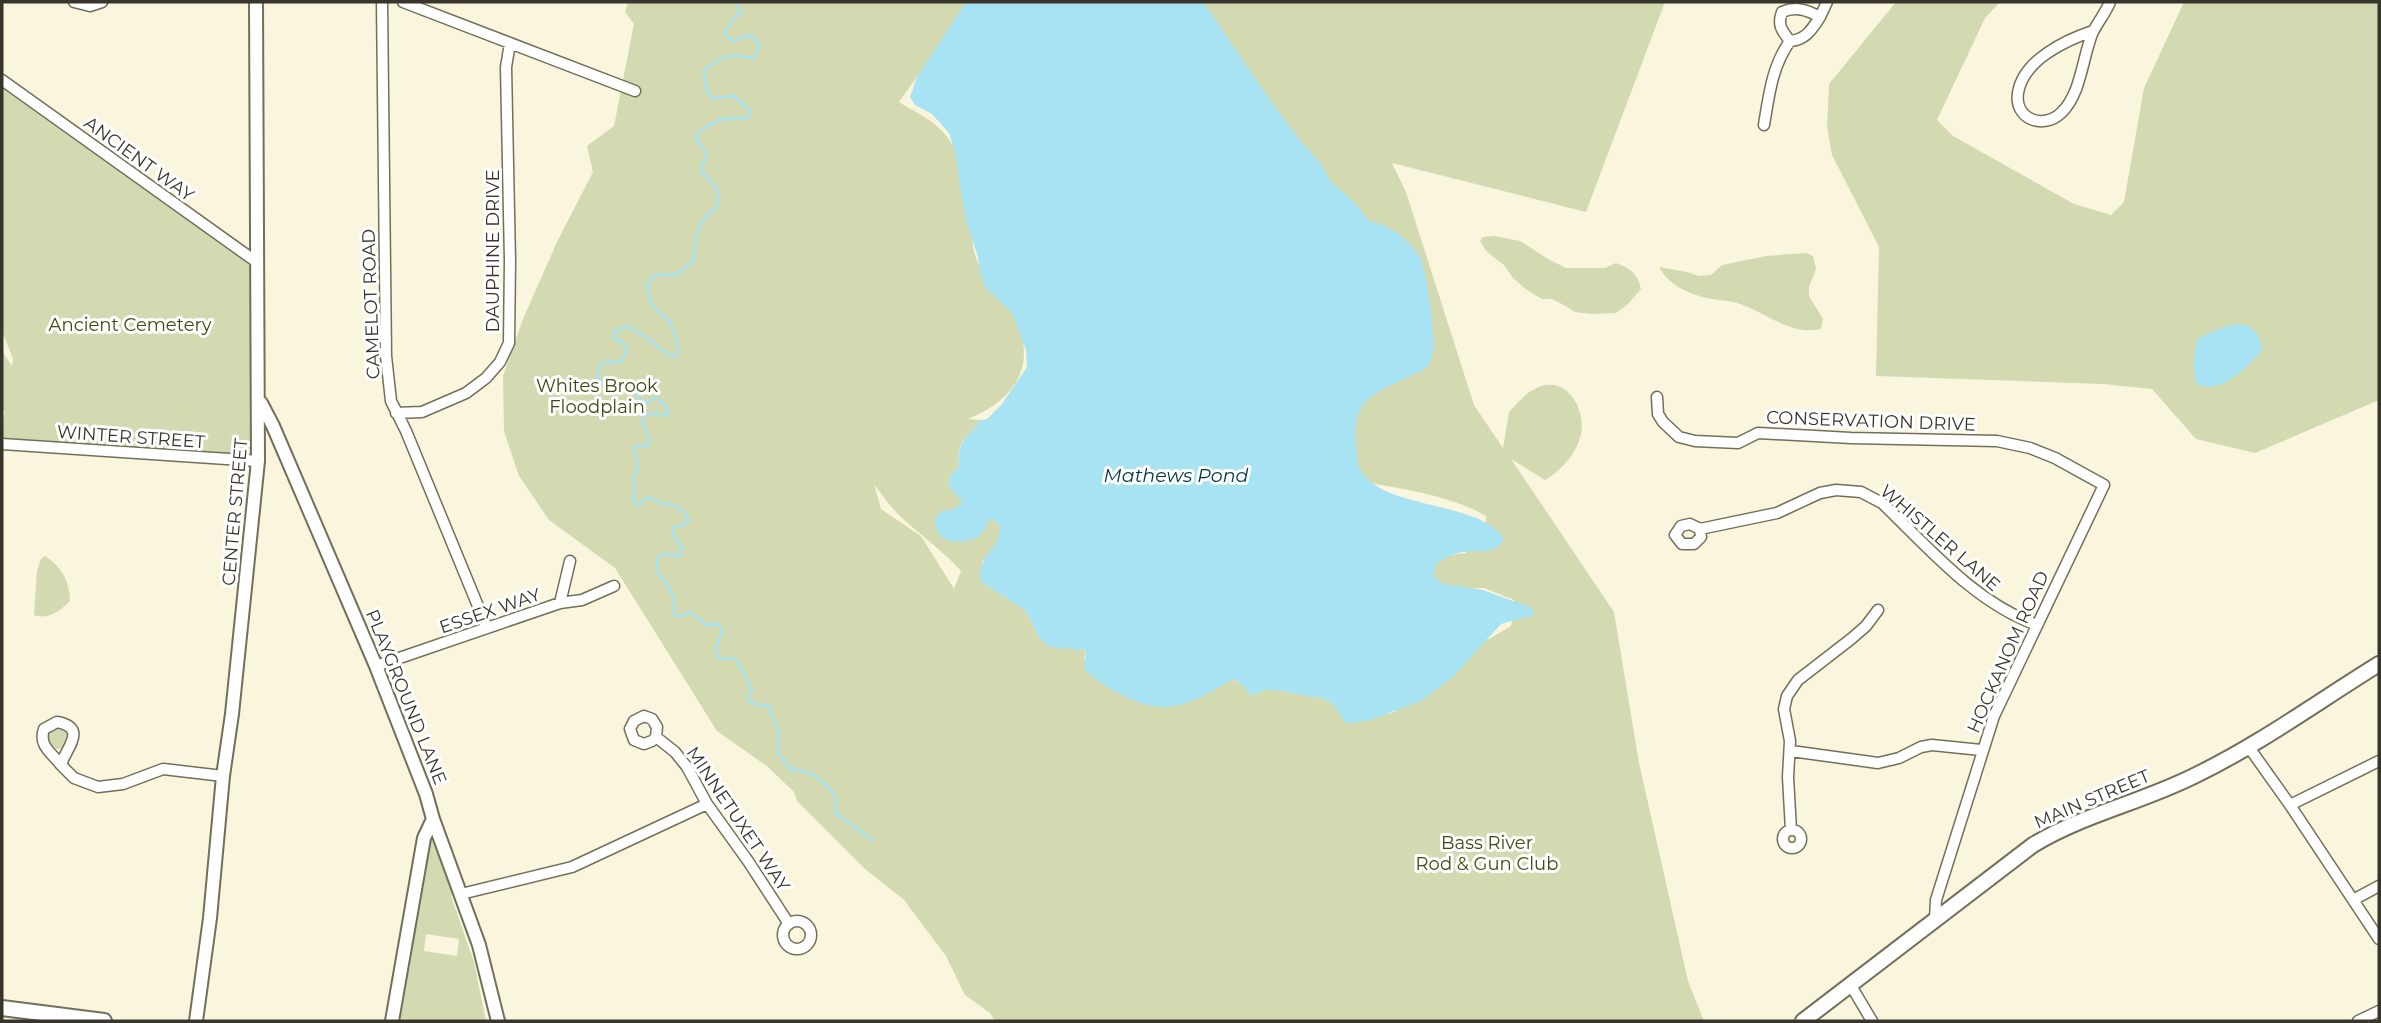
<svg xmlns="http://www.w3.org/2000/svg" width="2381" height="1023" viewBox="0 0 2381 1023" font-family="Montserrat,sans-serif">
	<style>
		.green { fill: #d3d9b1; fill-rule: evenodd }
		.water { fill: #a7e3f3 }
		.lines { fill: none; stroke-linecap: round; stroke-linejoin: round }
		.stream { stroke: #a7e3f3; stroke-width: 2.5 }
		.minor-casing { stroke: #736f5a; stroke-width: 13 }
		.tertiary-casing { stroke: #736f5a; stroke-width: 16 }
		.secondary-casing { stroke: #736f5a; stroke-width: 18 }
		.minor { stroke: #fff; stroke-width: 10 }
		.tertiary { stroke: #fff; stroke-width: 12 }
		.secondary { stroke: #fff; stroke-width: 14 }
		.labels { text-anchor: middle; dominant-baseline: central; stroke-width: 6; stroke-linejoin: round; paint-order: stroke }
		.street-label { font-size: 18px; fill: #37352c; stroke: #fff }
		.park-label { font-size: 18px; fill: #434913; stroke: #fff }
		.water-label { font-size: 19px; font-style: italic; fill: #003844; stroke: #fff }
	</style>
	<rect width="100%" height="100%" fill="#faf6dd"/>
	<path class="green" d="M 628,2 L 971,2 L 899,102 C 911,110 928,117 939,128 C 961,149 969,181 971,210 C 972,225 971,244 976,258 C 982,274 996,287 1006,301 C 1040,353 1025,396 968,419 L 980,420 C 967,441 956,438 959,467 L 951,474 L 948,485 L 964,503 L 951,511 L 988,521 L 992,519 L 1000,525 L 999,539 L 993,550 L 983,561 L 980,581 L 1026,611 L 1039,637 L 1049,646 L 1086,650 L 1084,659 C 1095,670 1107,685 1120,693 C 1160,717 1197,702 1232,679 L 1243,685 L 1252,696 L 1265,690 L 1274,690 L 1321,698 L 1365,719 L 1395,712 L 1418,686 L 1460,656 L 1511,626 L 1515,606 L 1514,600 L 1484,588 L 1464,589 L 1418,603 L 1434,558 L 1465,553 L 1485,539 L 1486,516 C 1451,496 1406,489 1367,483 L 1342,448 L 1355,207 L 1156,2 L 1665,2 L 1586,212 L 1392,163 L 1406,192 L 1474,405 L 1503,448 L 1509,412 C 1517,404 1527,391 1539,387 C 1567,376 1586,409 1581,434 C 1577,453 1561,471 1545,480 L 1511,459 L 1614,612 L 1639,763 L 1688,981 L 1704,1021 L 995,1021 L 990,1013 L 965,995 L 946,956 L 904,900 L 864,868 L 797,801 L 794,792 L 768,767 L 717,731 L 615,568 L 549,520 L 519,476 L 504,431 L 503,376 L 523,319 L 557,242 L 593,172 L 587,146 L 614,126 L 634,24 L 625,12 ZM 874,484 C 883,496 891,508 902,518 C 922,536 943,551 961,571 L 954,589 L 921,536 L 881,509 Z
		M 1896,2 L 2000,2 L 1985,18 L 1937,120 L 1953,136 L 2074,204 L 2111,215 L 2124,202 L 2144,88 L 2184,2 L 2379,2 L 2379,400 L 2255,453 L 2196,439 L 2152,389 L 2103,384 L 1876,376 L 1879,247 L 1832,155 L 1827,127 L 1829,84 Z
		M 2,84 L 246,260 L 251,269 L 253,381 L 250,456 L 2,440 L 2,423 L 5,411 L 2,412 L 2,351 L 12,366 L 13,359 L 2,331 Z
		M 1495,236 L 1520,241 L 1548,259 L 1566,268 L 1605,268 L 1616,263 C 1630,268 1638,274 1641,289 L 1628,304 L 1616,313 L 1591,314 L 1575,312 L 1562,304 L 1552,299 L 1542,299 L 1527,290 L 1513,278 L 1504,265 L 1487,252 L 1480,241 L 1483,237 Z
		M 1806,253 L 1813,256 L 1816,269 L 1809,287 L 1809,296 L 1823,319 L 1821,329 C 1792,336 1766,313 1740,304 C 1733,301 1725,301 1718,300 C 1696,297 1670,288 1659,267 L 1687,272 L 1699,276 L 1711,275 L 1722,265 L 1766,256 Z
		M 45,556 C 62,567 70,582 70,601 C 60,611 48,620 34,615 L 37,571 L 41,559 Z
		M47 738a11 11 0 1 1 22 0a11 11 0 1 1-22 0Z
		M 431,836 L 435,838 L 454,893 L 451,896 L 474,962 L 486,1021 L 396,1021 L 415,926 L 428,841 ZM 426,934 L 459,939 L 457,956 L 424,951 Z"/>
	<path class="water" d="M 966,2 L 1203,2 L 1270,100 L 1301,142 L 1321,164 L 1330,181 L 1355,203 L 1369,221 C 1389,224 1409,240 1420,257 C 1426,265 1436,342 1433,352 C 1433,356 1429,364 1427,367 C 1423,371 1414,374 1408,377 C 1373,394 1351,400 1356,446 C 1357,452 1357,461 1359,467 C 1378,511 1480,499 1504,539 C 1497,555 1476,550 1462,552 C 1453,554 1444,559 1436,564 L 1433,576 L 1444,584 L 1483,590 L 1532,608 L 1534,615 L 1501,624 L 1453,677 L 1421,701 L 1371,720 L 1346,724 L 1332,703 L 1321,698 L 1274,690 L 1265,690 L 1252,696 L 1243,685 L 1233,679 C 1213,691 1191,705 1167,707 C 1141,709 1102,687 1084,669 L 1086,650 L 1049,647 L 1039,637 L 1026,611 L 980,581 C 980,576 980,568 983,563 C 990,545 999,550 1000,525 L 992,519 L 988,521 C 986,524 985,528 983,532 C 973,544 944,547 937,530 C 935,526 936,522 935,518 L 942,511 L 951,510 L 963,503 L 948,485 L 951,474 L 959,467 C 957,438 967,441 980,420 L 987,419 L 1002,404 L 1027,367 L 1026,350 L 1012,313 L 984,286 L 977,254 L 965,216 L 955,152 L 949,133 L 932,114 L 915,105 L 910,97 L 917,77 Z
		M 2235,324 C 2251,324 2261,333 2262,350 C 2249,366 2219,396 2197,384 C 2192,369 2193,354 2198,339 L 2216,330 Z"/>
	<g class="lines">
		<path class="stream" d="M 736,2 L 741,11 L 731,22 L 725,34 L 733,42 L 744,36 L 754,37 L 760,46 L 754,58 C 729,54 722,54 704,71 L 706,90 L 712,98 L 734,96 L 750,111 L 748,118 C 725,117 709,119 695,138 L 707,153 L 701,171 L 719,191 L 717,206 C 697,224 694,233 694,261 L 674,276 L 665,274 L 653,276 L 647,285 L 650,301 L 658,312 L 670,321 L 679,349 L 675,357 C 662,353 658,346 647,338 C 641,334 634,330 627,326 L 614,332 L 613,338 L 621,341 L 627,349 L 623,360 L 616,363 L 605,361 L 600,364 L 598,377 L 604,386 L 609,386 L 623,380 C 633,386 635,396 644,403 L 656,398 L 668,408 L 668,414 L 666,416 C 658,412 653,413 645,415 L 642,421 L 650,441 L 647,446 L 635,446 L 634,452 L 639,468 L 633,477 L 635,491 L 633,499 L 638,506 L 646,498 C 658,497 646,497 657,501 C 673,508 676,502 688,518 L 687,523 L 673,528 L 673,535 L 682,550 L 680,556 L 664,554 L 658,558 L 656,569 L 673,595 L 675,616 L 680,617 L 690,612 L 706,625 L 719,624 L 722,632 L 715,650 L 718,658 L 736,659 L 752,690 L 748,697 L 750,703 L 768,706 L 779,732 L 778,753 L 791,770 C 812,769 824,782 836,797 L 835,813 L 873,840"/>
		<defs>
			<path id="minor" d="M 74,2 L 90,6 L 102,2
				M 382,2 L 386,356 L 391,401 L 406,431 L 487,628
				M 403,2 L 635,91
				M 1820,17 L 1827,2
				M 2093,31 C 2066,40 2023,60 2018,93 C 2014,119 2043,130 2061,113 C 2081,94 2082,60 2092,34 C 2097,23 2105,14 2110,2
				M 2,80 L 258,263
				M 1764,125 C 1769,95 1772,66 1790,41 C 1806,40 1812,29 1820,17 C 1807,10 1796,6 1782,12 C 1777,25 1782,31 1790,41
				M 1657,397 L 1658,414 L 1663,422 L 1679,437 L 1695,441 L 1738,443 L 1758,433 L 1851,438 L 1997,441 L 2030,448 L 2055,458 L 2104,485 L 1994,716 L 1936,900 L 1935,919
				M 396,413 L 422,412 L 466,393 L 486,378 L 500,362 L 509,343 L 510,261 L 506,67 L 510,43
				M 2,444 L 258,461
				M 1700,529 L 1701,537 L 1694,544 L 1682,544 L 1675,535 L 1681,526 L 1690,524 L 1700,529 L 1777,513 L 1820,493 L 1836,490 L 1861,492 L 1882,503 C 1929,548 1974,602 2037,625
				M 560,603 L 570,561
				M 376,666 L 560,603 L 582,600 L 614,586
				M 57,722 C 89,728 65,749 61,765 C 52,753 38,746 44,729 Z
				M 656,737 L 657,727 L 652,719 L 644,716 L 634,721 L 630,729 L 634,740 L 644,744 L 652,741 L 656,737 L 675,752 L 687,767 L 707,804 L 748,861 L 789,924
				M 2248,746 L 2290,805 L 2379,939
				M 1791,751 L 1878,763 L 1899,758 L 1921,747 L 1932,745 L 1981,750
				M 61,765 L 74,778 L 98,787 L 123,784 L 163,769 L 223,776
				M 2290,805 L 2379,761
				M1783 839a9 9 0 1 1 18 0a9 9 0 1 1-18 0Z
				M 1791,830 L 1788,777 L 1790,741 L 1784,709 L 1787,696 L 1798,680 L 1851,639 L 1866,626 L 1878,610
				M 461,894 L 572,867 L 707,804
				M 2353,900 L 2379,886
				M783 935a14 14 0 1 1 28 0a14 14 0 1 1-28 0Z
				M 1850,984 L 1872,1021
				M 2358,1021 L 2379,1011"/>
			<path id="tertiary" d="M 261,403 L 273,426 L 376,666 L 426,794 L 433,819 L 424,838 L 392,1021
				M 433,819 L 479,945 L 498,1021
				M 196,1021 L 210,918 L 223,776 L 232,714 L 258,461 L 256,2"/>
			<path id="secondary" d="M 2,1008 L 104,1021
				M 1803,1021 L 2033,845 C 2084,814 2143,802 2196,775 C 2260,744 2319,701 2379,664"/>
		</defs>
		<use href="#minor" class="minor-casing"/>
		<use href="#tertiary" class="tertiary-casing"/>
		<use href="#secondary" class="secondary-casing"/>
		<use href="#minor" class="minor"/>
		<use href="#tertiary" class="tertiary"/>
		<use href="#secondary" class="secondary"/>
	</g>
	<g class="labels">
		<g class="street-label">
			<text transform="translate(139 159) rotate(36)">ANCIENT WAY</text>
			<text transform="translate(493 251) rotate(-90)">DAUPHINE DRIVE</text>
			<text transform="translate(371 304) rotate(-92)">CAMELOT ROAD</text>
			<text transform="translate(1871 421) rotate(2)">CONSERVATION DRIVE</text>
			<text transform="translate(131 437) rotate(4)">WINTER STREET</text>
			<text transform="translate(235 512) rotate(-85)">CENTER STREET</text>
			<text transform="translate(1940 538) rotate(41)">WHISTLER LANE</text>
			<text transform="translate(490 611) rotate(-19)">ESSEX WAY</text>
			<text transform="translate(2008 652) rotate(-66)">HOCKANOM ROAD</text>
			<text transform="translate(406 697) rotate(68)">PLAYGROUND LANE</text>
			<text transform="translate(2092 799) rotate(-23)">MAIN STREET</text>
			<text transform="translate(738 819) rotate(56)">MINNETUXET WAY</text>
		</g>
		<g class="park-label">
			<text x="130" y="325">Ancient Cemetery</text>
			<text x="597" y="386">Whites Brook<tspan x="597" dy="21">Floodplain</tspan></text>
			<text x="1487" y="843">Bass River<tspan x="1487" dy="21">Rod &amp; Gun Club</tspan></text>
		</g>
		<g class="water-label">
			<text x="1176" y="475">Mathews Pond</text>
		</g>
	</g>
	<rect width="2381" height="1023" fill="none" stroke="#37352c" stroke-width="7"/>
</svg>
